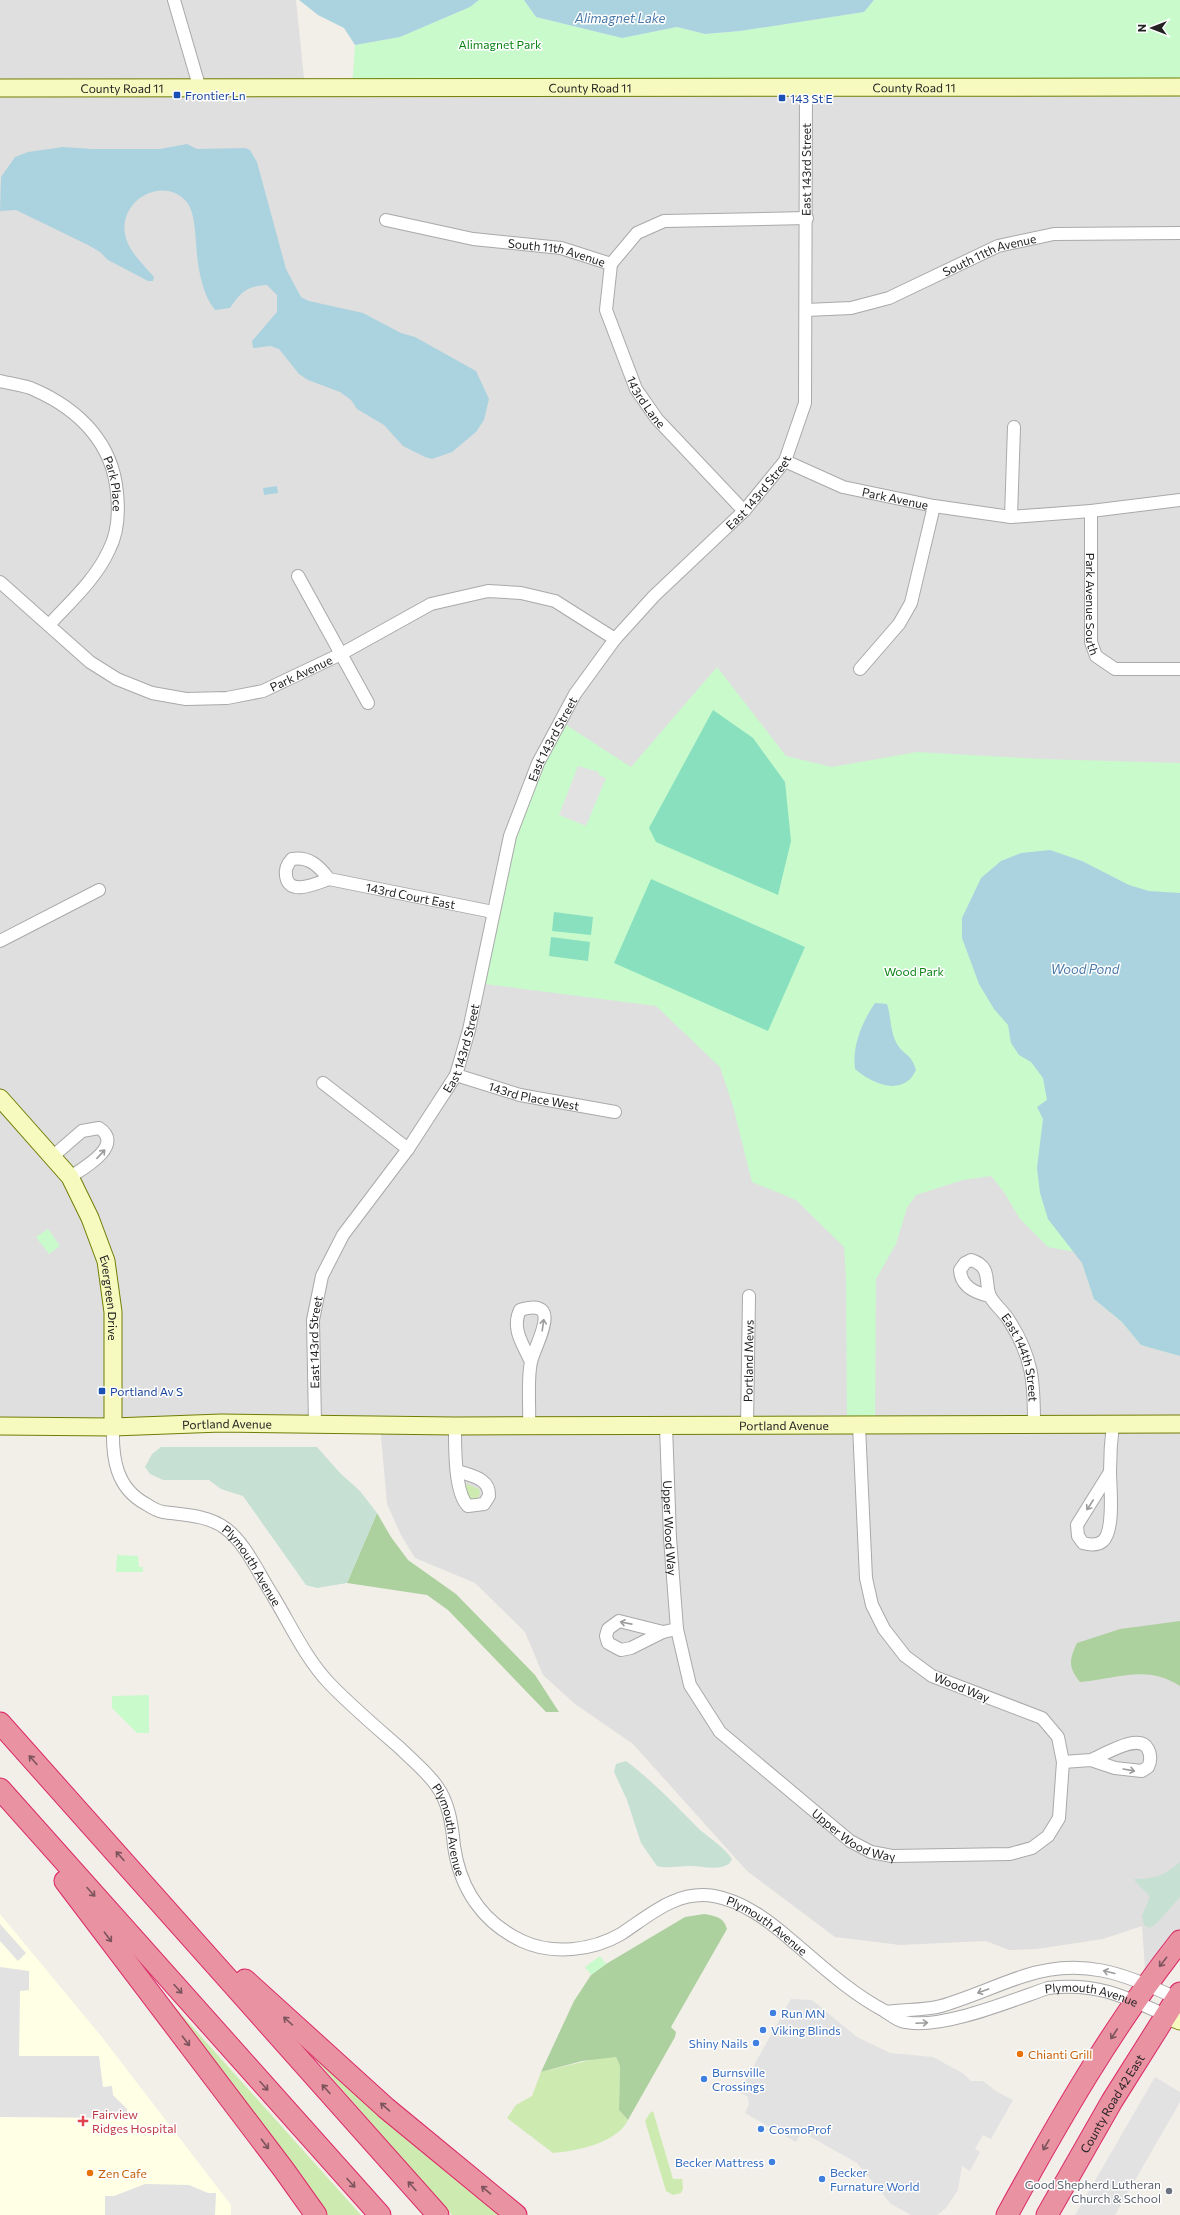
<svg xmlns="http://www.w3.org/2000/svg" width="1180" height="2215" viewBox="0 0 1180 2215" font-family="Commissioner,sans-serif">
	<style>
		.residential { fill: #e0dfdf }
		.education { fill: #ffffe5 }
		.grass { fill: #cdebb0 }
		.forest { fill: #add19e }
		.wetland { fill: #c6e0d4 }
		.park { fill: #c8facc }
		.pitch { fill: #88e0be }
		.parking { fill: #e2e2e2 }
		.water { fill: #aad3df }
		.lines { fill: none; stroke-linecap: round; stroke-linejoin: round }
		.street-casing { stroke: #a9a9a9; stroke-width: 14 }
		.secondary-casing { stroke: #707d05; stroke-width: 19 }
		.highway-casing { stroke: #dc2a67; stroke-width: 23 }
		.street { stroke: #fff; stroke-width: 12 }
		.secondary { stroke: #f7fabf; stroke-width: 17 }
		.highway { stroke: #e892a2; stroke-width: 21 }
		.oneway { stroke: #9c9c9c }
		.oneway2 { stroke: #7b545c }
		.transit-dot { fill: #1a4fb4; stroke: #fff; stroke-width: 1.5 }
		.shop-dot { fill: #3f7fe0; stroke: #fff; stroke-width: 1.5 }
		.food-dot { fill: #e8710a; stroke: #fff; stroke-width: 1.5 }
		.health-dot { fill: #e0444e; stroke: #fff; stroke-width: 1.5 }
		.worship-dot { fill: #6b7280; stroke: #fff; stroke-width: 1.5 }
		.labels { text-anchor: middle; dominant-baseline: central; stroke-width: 3; stroke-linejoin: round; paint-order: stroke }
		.park-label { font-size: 12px; fill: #0c8416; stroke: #fff }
		.street-label { font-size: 12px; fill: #222; stroke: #fff }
		.transit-label { font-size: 12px; fill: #164399; stroke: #fff; text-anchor: start }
		.shop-label { font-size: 12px; fill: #366cbe; stroke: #fff; text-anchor: start }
		.food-label { font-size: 12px; fill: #c56008; stroke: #fff; text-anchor: start }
		.health-label { font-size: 12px; fill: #be3a42; stroke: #fff; text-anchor: start }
		.worship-label { font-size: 12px; fill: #5b616d; stroke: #fff; text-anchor: end }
		.water-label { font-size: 13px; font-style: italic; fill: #4a7aab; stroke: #fff }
	</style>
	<rect width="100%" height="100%" fill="#f2efe9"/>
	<path class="residential" d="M 0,0 L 296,0 L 305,88 L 1180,87 L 1180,1941 L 1146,1984 L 1142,1926 L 1103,1939 L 1037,1949 L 1009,1950 L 986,1941 L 900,1945 L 835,1937 L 747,1871 L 633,1744 L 575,1704 L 543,1675 L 525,1632 L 475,1583 L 415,1558 L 401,1535 L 387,1504 L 380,1425 L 0,1425 Z"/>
	<path class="education" d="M 0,1914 L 101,2036 L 231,2205 L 231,2215 L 0,2215 Z"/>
	<path class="grass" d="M 467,1484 L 479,1489 L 480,1493 L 478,1498 L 471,1500 L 468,1498 L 465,1486 Z
		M 164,1995 L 361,2215 L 320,2215 Z
		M 296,2037 L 506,2215 L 452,2215 Z
		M 603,2057 L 616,2057 L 620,2066 L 619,2110 L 628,2120 C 617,2143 577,2151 553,2153 L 507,2118 L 516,2105 L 532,2096 L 541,2072 Z
		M 653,2111 L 673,2179 L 682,2179 L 683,2189 L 681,2193 L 673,2195 L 666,2191 L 645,2121 L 650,2113 Z"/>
	<path class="forest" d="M 377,1513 L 391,1537 L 408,1560 L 456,1594 L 535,1675 L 559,1712 L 546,1712 L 448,1610 L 427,1595 L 347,1583 Z
		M 1180,1621 L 1180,1686 C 1146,1664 1117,1679 1080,1682 C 1068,1667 1069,1660 1077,1643 L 1120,1629 Z
		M 704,1914 C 715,1916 724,1917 727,1929 L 671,2027 L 676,2032 L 675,2037 L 628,2120 L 619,2110 L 620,2066 L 616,2057 L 582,2061 L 541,2072 L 574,2001 L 591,1975 L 606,1964 L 685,1917 Z"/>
	<path class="wetland" d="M 161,1447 L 317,1447 L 340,1473 L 360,1491 L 377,1513 L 347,1583 L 317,1588 L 306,1585 L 243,1496 L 221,1489 L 209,1480 L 163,1480 L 150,1474 L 145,1467 L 152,1454 Z
		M 626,1761 C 653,1781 676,1806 700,1830 C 711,1839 724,1847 732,1859 L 729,1864 C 717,1871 702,1866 689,1866 C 678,1866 668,1869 657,1866 L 641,1843 L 627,1800 L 614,1772 L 616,1764 Z
		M 1180,1862 L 1180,1897 L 1157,1923 L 1150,1928 L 1144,1925 L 1142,1916 L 1150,1897 C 1145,1889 1138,1887 1134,1879 C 1155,1879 1164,1876 1180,1862 Z"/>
	<path class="park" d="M 479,0 L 524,0 L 536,17 L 622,38 L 677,27 L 705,34 L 740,31 L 864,12 L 874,0 L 1180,0 L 1180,87 L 352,89 L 355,45 L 400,37 L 470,7 Z
		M 717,667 L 786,756 L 832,767 L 917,752 L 1041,759 L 1180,763 L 1180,1356 L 1141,1345 L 1122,1322 L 1094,1299 L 1082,1263 L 1075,1252 L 1048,1247 L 1020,1219 L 1004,1192 L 991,1176 L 963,1180 L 916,1195 L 907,1208 L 896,1244 L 876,1279 L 875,1426 L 847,1426 L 846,1278 L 844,1247 L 796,1200 L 752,1182 L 733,1106 L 720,1067 L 656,1006 L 478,983 L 510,836 L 560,721 L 631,767 Z
		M 48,1229 L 60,1246 L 49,1254 L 36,1237 Z
		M 117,1555 L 138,1556 L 139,1567 L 143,1567 L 143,1572 L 116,1572 Z
		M 149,1695 L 149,1733 L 137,1733 L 112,1708 L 112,1696 Z
		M 600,1956 L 606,1964 L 591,1975 L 585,1967 Z"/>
	<path class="pitch" d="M 713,710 L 753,738 L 785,782 L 791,841 L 778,895 L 656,842 L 649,828 Z
		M 651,879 L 805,947 L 768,1031 L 614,963 Z
		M 554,912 L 593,917 L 591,935 L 552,931 Z
		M 551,937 L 590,942 L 588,961 L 549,956 Z"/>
	<path class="parking" d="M 578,766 L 599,772 L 599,775 L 606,778 L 586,826 L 559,815 Z
		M 0,1924 L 26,1953 L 18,1961 L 0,1941 Z
		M 0,1967 L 29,1971 L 29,1990 L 20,1991 L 19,2056 L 99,2056 L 103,2087 L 112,2086 L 113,2095 L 127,2109 L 127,2118 L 0,2117 Z
		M 791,1999 L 812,2000 L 857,2037 L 890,2053 L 933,2057 L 964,2074 L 971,2081 L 983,2081 L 997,2092 L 1013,2100 L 991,2139 L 983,2135 L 975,2149 L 980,2152 L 972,2167 L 970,2171 L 962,2166 L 958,2190 L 946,2208 L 937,2215 L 911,2215 L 891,2204 L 857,2163 L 802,2132 L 796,2142 L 745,2113 L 749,2104 L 748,2097 L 739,2092 Z
		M 1155,2077 L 1180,2092 L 1180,2102 L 1115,2215 L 1075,2215 Z
		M 145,2184 L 189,2185 L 208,2193 L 216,2193 L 215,2215 L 105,2215 L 105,2196 L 114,2196 Z"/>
	<path class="water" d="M 299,0 L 479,0 L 470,7 L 400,37 L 355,45 L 344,28 L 318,15 Z
		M 524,0 L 874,0 L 864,12 L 740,31 L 705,34 L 677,27 L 622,38 L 536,17 Z
		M 187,144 L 197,149 L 245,148 L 250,150 L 257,162 L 286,269 L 301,297 L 309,301 L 363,313 L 401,333 L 415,337 L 476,371 L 489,399 L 484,420 L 476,432 L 452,452 L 432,459 L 425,457 L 403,446 L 384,425 L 357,409 L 351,400 L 340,392 L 308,380 L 299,374 L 279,349 L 270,346 L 253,348 L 252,341 L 277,312 L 277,295 L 267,285 C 247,286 241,292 230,308 L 215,310 C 201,293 197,263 196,241 C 195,229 194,209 185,200 C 161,176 119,201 125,234 C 128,251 143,264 154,277 L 153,281 L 148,281 L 108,260 L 100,252 L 88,245 L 16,210 L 0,211 L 1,177 L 15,157 L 28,152 L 63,147 L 92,149 L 160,149 Z
		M 277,486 L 278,493 L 264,495 L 263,488 Z
		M 1050,850 L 1082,861 L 1129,885 L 1149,891 L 1180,893 L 1180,1356 L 1141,1345 L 1122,1322 L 1094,1299 L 1082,1263 L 1048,1219 L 1040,1193 L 1037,1168 L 1043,1119 L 1037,1107 L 1047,1100 L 1043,1078 L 1031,1062 L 1019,1055 L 1011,1043 L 1008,1025 L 994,1009 L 979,984 L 962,938 L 962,918 L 981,878 L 1001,861 L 1021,853 Z
		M 875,1003 L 887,1004 C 891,1016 890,1030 896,1042 C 903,1056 911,1052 916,1070 C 914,1073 912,1078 909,1080 C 892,1094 868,1080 855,1069 C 852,1046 862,1022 875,1003 Z"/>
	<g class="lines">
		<defs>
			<g id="street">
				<path d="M 174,0 L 200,89"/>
				<path id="s1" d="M 386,220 L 473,239 L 561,248 L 611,264"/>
				<path id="s2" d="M 611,264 L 606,310 L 636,389 L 657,419 L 744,511"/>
				<path d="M 611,264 L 637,233 L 664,221 L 807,218"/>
				<path id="s3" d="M 806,310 L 851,308 L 889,298 L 998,246 L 1054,234 L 1180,233"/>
				<path id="s4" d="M 0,381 C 11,384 25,385 35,390 C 80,410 113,444 117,493 C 119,512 118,533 109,550 C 96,579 70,602 49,625"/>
				<path id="s5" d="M 785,461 L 843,487 L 934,506 L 1011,517 L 1091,511 L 1180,500"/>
				<path id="s6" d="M 1091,511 L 1091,642 L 1096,656 L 1115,669 L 1180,669"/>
				<path d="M 1011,517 L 1014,427"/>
				<path d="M 298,576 L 368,703"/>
				<path id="s7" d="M 0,582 L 90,662 L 117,679 L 152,693 L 186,699 L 227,698 L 263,691 L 341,654 L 431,604 L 488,591 L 521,593 L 555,601 L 615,639"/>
				<path d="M 860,669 L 899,624 L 911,603 L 934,506"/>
				<path id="s8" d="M 329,879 C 317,883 289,897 286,876 C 285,869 287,864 292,859 C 309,856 319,866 329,879 L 493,912"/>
				<path d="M 0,941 L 99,890"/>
				<path id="s9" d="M 456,1075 L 520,1095 L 615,1112"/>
				<path d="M 323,1083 L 408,1149"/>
				<path d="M 52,1157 L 82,1131 L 99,1128 C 125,1145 84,1168 70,1177"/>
				<path id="s10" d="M 990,1296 C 975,1293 961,1287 960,1270 L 965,1263 L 971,1260 C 994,1267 983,1285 991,1298 C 996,1306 1005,1313 1010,1322 C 1033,1358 1034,1383 1034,1424"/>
				<path id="s11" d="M 315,1423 L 313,1320 L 322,1276 L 343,1235 L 408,1149 L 456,1075 L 469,1030 L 510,836 L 538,763 L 575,694 L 615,639 L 654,596 L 744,511 L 785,461 L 805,403 L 806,88"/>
				<path d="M 455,1426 C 455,1445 454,1493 468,1506 L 484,1504 L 489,1496 C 490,1478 471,1476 458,1471"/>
				<path d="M 529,1426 C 530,1407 527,1380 531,1362 C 534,1346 566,1296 520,1310 C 511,1329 523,1344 531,1362"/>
				<path id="s12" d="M 666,1426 L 670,1538 L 677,1629 L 690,1685 L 720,1732 L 850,1841 L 871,1852 L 892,1856 L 1010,1854 L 1032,1848 L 1048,1836 L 1059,1818 L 1063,1762 L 1058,1737 L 1042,1718 L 932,1676 L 905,1656 L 884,1629 L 872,1605 L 866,1578 L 859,1426"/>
				<path id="s13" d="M 747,1426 L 749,1296"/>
				<path id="s14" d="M 113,1427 C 112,1458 116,1488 146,1504 C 152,1508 157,1511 163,1512 C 184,1515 207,1515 225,1528 C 245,1542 260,1576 273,1596 C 290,1624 306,1659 329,1683 C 351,1706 376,1727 400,1748 C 412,1760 426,1771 436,1785 C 449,1802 452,1825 454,1846 C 460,1888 482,1922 522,1941 C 552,1955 592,1951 621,1934 C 650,1915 676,1890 714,1896 C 743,1901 769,1921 791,1940 C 821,1965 849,1992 883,2010 C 890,2014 897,2021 905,2022 C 941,2030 1013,2000 1048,1988 C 1095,1982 1124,1996 1165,2015"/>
				<path d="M 1110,1472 L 1077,1525 L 1078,1536 L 1083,1543 C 1090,1545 1097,1546 1103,1541 C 1115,1530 1110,1486 1110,1471 C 1110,1456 1111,1440 1113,1424"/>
				<path d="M 663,1632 L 619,1621 L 608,1629 L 606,1636 L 608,1643 L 621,1650 L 631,1648 L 663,1632 L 677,1629"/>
				<path d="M 1063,1762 L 1091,1760 L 1115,1768 L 1142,1771 L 1148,1767 C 1151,1761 1151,1755 1148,1749 C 1139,1732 1104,1755 1091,1760"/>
				<path d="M 886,2012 C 904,2009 923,2011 941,2006 C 969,1998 996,1985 1024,1976 C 1081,1957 1124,1973 1176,1998"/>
			</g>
			<g id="secondary">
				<path id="s15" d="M 0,88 L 1180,87"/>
				<path id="s16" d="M 0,1098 L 70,1177 L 90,1218 L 106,1261 L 113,1312 L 113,1427"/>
				<path id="s17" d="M 0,1426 L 113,1427 L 221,1423 L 455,1426 L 1180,1424"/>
				<path d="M 1165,2015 L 1180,2021"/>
			</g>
			<g id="highway">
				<path d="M 0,1723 L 438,2215"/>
				<path d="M 0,1789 L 380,2215"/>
				<path d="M 65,1881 L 284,2170 L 316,2215"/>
				<path d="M 245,1980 L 386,2108 L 516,2215"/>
				<path d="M 1007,2215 C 1059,2120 1113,2026 1180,1941"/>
				<path id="s18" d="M 1047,2215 L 1112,2101 L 1180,1993"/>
			</g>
		</defs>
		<use href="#street" class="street-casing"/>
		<use href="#secondary" class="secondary-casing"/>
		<use href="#highway" class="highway-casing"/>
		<use href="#street" class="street"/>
		<use href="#secondary" class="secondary"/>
		<use href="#highway" class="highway"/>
	</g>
	<defs><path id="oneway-shaft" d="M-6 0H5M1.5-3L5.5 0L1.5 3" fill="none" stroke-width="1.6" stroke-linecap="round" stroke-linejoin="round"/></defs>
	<g class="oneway">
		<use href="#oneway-shaft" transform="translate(101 1154) rotate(-47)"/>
		<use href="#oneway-shaft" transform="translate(543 1325) rotate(-82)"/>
		<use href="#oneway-shaft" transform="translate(1090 1505) rotate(123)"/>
		<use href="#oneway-shaft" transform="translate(626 1623) rotate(-169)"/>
		<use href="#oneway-shaft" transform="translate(1129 1770) rotate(10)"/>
		<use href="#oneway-shaft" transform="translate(1109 1972) rotate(-166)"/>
		<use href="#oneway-shaft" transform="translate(983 1991) rotate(160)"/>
		<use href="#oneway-shaft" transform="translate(922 2023) rotate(-3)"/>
	</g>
	<g class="oneway2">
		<use href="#oneway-shaft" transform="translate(33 1760) rotate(-132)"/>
		<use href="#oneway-shaft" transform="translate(120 1856) rotate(-132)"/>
		<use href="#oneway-shaft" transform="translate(91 1892) rotate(48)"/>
		<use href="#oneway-shaft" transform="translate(108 1937) rotate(53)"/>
		<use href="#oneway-shaft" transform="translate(1163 1962) rotate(128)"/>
		<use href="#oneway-shaft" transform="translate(178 1989) rotate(48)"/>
		<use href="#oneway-shaft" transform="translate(288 2021) rotate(-138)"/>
		<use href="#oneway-shaft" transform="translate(1114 2034) rotate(123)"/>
		<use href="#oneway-shaft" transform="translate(186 2041) rotate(53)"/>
		<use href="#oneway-shaft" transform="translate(264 2086) rotate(48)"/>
		<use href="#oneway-shaft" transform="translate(326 2089) rotate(-132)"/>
		<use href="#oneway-shaft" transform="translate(385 2107) rotate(-139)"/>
		<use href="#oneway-shaft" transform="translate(265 2144) rotate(53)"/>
		<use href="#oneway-shaft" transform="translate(1046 2145) rotate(120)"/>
		<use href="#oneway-shaft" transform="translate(351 2183) rotate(48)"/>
		<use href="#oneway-shaft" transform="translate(412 2186) rotate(-132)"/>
		<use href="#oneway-shaft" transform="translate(486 2190) rotate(-140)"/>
	</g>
	<g class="transit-dot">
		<rect x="173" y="91" width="8" height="8" rx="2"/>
		<rect x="778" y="94" width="8" height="8" rx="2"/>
		<rect x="98" y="1387" width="8" height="8" rx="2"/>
	</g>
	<g class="shop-dot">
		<circle cx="773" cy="2013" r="4"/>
		<circle cx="763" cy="2030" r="4"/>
		<circle cx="756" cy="2043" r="4"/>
		<circle cx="704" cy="2079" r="4"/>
		<circle cx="761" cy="2129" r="4"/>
		<circle cx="772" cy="2162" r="4"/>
		<circle cx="822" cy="2179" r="4"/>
	</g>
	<g class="food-dot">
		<circle cx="1020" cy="2054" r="4"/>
		<circle cx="90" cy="2173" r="4"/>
	</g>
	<path class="health-dot" d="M81 2115h4v4h4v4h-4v4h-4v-4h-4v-4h4z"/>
	<circle class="worship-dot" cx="1169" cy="2191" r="4"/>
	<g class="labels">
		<g class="park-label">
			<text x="500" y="44">Alimagnet Park</text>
			<text x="914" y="971">Wood Park</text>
		</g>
		<g class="street-label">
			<text stroke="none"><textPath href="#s15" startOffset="122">County Road 11</textPath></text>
			<text stroke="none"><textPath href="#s15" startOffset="590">County Road 11</textPath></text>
			<text stroke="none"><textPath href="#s15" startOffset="914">County Road 11</textPath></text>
			<text stroke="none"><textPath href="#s11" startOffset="1401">East 143rd Street</textPath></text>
			<text stroke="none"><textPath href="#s1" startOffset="174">South 11th Avenue</textPath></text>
			<text stroke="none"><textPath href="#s3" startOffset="194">South 11th Avenue</textPath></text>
			<text stroke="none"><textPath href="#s2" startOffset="147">143rd Lane</textPath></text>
			<text stroke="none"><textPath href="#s4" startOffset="165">Park Place</textPath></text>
			<text stroke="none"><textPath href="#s11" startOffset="1065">East 143rd Street</textPath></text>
			<text stroke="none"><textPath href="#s5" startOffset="117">Park Avenue</textPath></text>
			<text stroke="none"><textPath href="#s6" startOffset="93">Park Avenue South</textPath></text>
			<text stroke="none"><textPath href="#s7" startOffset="344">Park Avenue</textPath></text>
			<text stroke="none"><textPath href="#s11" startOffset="741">East 143rd Street</textPath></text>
			<text stroke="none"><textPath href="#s8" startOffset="197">143rd Court East</textPath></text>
			<text stroke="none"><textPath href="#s11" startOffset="417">East 143rd Street</textPath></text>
			<text stroke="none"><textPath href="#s9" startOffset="81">143rd Place West</textPath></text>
			<text stroke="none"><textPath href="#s16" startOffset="234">Evergreen Drive</textPath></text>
			<text stroke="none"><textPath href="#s11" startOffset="81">East 143rd Street</textPath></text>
			<text stroke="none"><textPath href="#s10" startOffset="173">East 144th Street</textPath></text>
			<text stroke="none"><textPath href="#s13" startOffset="65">Portland Mews</textPath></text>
			<text stroke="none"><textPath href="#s17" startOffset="227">Portland Avenue</textPath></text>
			<text stroke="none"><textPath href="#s17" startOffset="784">Portland Avenue</textPath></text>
			<text stroke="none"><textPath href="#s12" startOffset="102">Upper Wood Way</textPath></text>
			<text stroke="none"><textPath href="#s14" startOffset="219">Plymouth Avenue</textPath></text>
			<text transform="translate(962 1687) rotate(22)">Wood Way</text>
			<text stroke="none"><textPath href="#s14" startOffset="555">Plymouth Avenue</textPath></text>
			<text stroke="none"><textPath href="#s12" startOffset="487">Upper Wood Way</textPath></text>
			<text stroke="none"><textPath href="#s14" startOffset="962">Plymouth Avenue</textPath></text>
			<text stroke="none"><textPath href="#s14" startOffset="1324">Plymouth Avenue</textPath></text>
			<text stroke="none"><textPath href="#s18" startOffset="129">County Road 42 East</textPath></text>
		</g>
		<g class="transit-label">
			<text x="185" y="95">Frontier Ln</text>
			<text x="790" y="98">143 St E</text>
			<text x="110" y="1391">Portland Av S</text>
		</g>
		<g class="shop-label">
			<text x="781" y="2013">Run MN</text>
			<text x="771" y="2030">Viking Blinds</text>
			<text x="748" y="2043" text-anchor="end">Shiny Nails</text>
			<text x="712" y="2072">Burnsville<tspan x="712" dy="14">Crossings</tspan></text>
			<text x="769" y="2129">CosmoProf</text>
			<text x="764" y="2162" text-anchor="end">Becker Mattress</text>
			<text x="830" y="2172">Becker<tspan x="830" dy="14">Furnature World</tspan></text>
		</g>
		<g class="food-label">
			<text x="1028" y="2054">Chianti Grill</text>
			<text x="98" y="2173">Zen Cafe</text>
		</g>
		<g class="health-label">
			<text x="92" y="2114">Fairview<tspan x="92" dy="14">Ridges Hospital</tspan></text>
		</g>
		<g class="worship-label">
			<text x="1161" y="2184">Good Shepherd Lutheran<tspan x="1161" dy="14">Church &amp; School</tspan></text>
		</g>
		<g class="water-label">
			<text x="620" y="18">Alimagnet Lake</text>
			<text x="1085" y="969">Wood Pond</text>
		</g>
	</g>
	<g transform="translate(1152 28) rotate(270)" stroke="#ffffff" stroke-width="3" paint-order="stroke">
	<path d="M0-3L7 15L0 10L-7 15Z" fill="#222222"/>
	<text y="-6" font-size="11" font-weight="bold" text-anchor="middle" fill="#222222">N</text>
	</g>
</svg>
